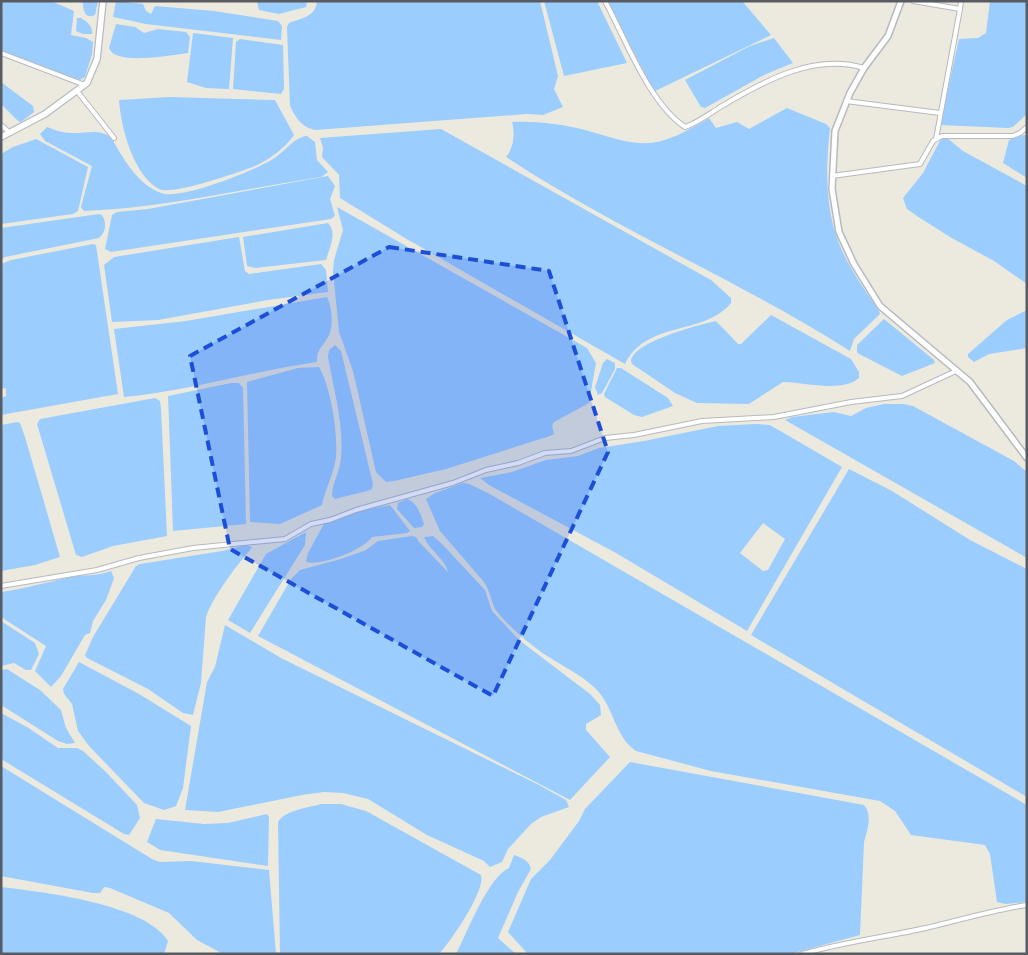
<svg xmlns="http://www.w3.org/2000/svg" width="1028" height="955" viewBox="0 0 1028 955" font-family="'Golos Text',sans-serif">
	<style>
		.water { fill: #9bcdff; fill-rule: evenodd }
		.lines { fill: none; stroke-linecap: round; stroke-linejoin: round }
		.minor-casing { stroke: #b7b9bf; stroke-width: 6 }
		.tertiary-casing { stroke: #b7b9bf; stroke-width: 8 }
		.secondary-casing { stroke: #b8bbc2; stroke-width: 8 }
		.minor { stroke: #fff; stroke-width: 4 }
		.tertiary { stroke: #fff; stroke-width: 5 }
		.secondary { stroke: #fff; stroke-width: 5.5 }
		.marked { fill: #1d4ed8; fill-opacity: 0.2; stroke: #1d4ed8; stroke-width: 4; stroke-dasharray: 10 6; stroke-linejoin: round }
	</style>
	<rect width="100%" height="100%" fill="#eceade"/>
	<path class="water" d="M 1,1 L 51,1 L 74,11 L 71,35 L 86,38 L 93,42 L 92,54 L 85,77 L 80,80 L 72,78 L 1,51 Z
		M 83,1 L 98,1 L 95,15 C 84,20 83,9 83,1 Z
		M 116,1 L 143,4 L 146,11 L 151,14 L 155,6 L 214,11 L 278,21 L 282,26 L 281,40 L 146,24 L 113,17 Z
		M 257,1 L 307,1 L 306,7 L 279,14 L 259,10 Z
		M 317,1 L 540,1 L 558,76 L 554,89 L 563,107 L 543,115 L 527,114 L 315,130 C 301,127 296,118 290,106 L 287,27 L 289,23 C 301,18 316,17 317,1 Z
		M 544,1 L 597,1 L 627,63 L 564,76 Z
		M 607,1 L 742,1 L 771,35 L 653,92 L 651,91 L 643,70 Z
		M 990,1 L 1027,1 L 1027,114 L 1013,127 L 1008,128 L 940,125 L 959,39 L 978,38 L 986,33 Z
		M 77,18 L 81,18 C 87,22 93,26 92,34 L 83,34 L 76,31 Z
		M 116,24 L 135,27 L 144,33 L 158,29 L 186,32 L 190,37 L 188,53 C 172,55 115,66 109,48 Z
		M 193,33 L 233,38 L 229,89 L 206,88 L 187,82 Z
		M 774,38 L 793,63 L 766,74 L 705,108 L 701,107 L 685,80 L 750,46 Z
		M 240,39 L 283,45 L 284,89 L 281,94 L 233,89 L 236,42 Z
		M 1,82 L 33,106 L 34,112 L 21,122 L 18,121 L 1,104 Z
		M 170,97 L 275,100 L 294,135 C 286,147 269,160 255,166 C 240,172 171,196 159,189 C 133,175 121,127 119,100 Z
		M 787,108 L 826,124 L 830,128 C 826,162 825,202 836,235 C 845,263 863,287 879,311 L 880,314 L 854,339 L 850,351 C 739,280 616,230 506,157 C 514,148 515,133 512,122 C 537,121 561,124 585,130 C 605,135 628,145 649,143 C 669,142 692,128 709,118 L 716,128 L 737,122 L 749,129 Z
		M 47,127 C 55,130 63,133 71,133 C 86,134 97,128 111,137 C 122,157 138,185 161,193 C 179,201 256,170 273,159 C 285,152 294,137 307,136 L 315,142 L 317,160 L 328,172 L 321,177 C 242,189 163,208 84,211 L 81,207 L 92,166 L 45,141 L 40,134 Z
		M 441,129 L 711,280 L 731,298 L 731,303 C 704,336 647,320 625,364 L 405,238 L 340,198 L 339,175 L 322,157 L 323,148 L 320,138 Z
		M 1024,135 L 1027,136 L 1027,178 L 1003,163 L 1009,140 Z
		M 942,137 L 946,137 L 963,151 L 1027,186 L 1027,284 L 994,261 L 950,237 L 917,216 L 907,209 L 903,198 L 923,173 Z
		M 36,139 L 88,167 L 78,211 L 73,214 L 1,224 L 1,154 L 13,147 Z
		M 328,176 L 335,186 L 330,199 L 335,216 L 331,219 L 111,252 L 105,249 L 112,215 L 117,212 L 148,209 Z
		M 337,207 L 587,348 L 596,363 L 589,403 L 554,422 L 552,426 L 554,434 L 550,436 L 446,469 L 394,481 L 386,482 L 376,472 L 353,371 L 339,332 L 333,271 L 334,260 L 343,230 Z
		M 99,214 L 102,215 C 107,223 106,232 99,238 L 5,257 L 1,260 L 1,228 Z
		M 328,223 C 338,233 329,249 326,260 L 255,268 L 247,266 L 243,237 Z
		M 239,237 L 245,271 L 249,274 L 321,264 L 326,270 L 328,292 L 268,300 L 158,320 L 112,322 L 104,265 L 114,257 Z
		M 93,244 L 96,245 L 118,394 L 1,415 L 1,398 L 6,396 L 6,388 L 1,389 L 1,264 L 11,260 Z
		M 327,297 C 332,307 334,327 328,337 C 323,346 316,350 317,362 C 252,371 189,391 124,397 L 114,329 L 186,321 Z
		M 1027,310 L 1027,348 L 989,354 L 974,362 L 968,357 L 968,354 L 1007,320 Z
		M 771,315 L 851,359 L 859,372 L 859,378 C 842,393 803,382 783,382 L 749,404 L 697,403 L 675,393 L 632,364 L 631,361 C 633,342 698,325 716,321 L 738,344 L 741,344 Z
		M 884,319 L 934,360 L 935,363 L 902,376 L 859,354 L 857,352 L 857,345 Z
		M 335,345 L 341,351 L 373,484 L 372,489 L 367,491 L 335,499 L 332,496 C 332,483 340,472 341,458 C 344,424 334,391 328,357 L 329,350 Z
		M 607,359 L 615,363 L 615,369 L 602,393 L 598,395 L 595,387 L 603,363 Z
		M 319,367 C 331,388 338,433 336,457 C 334,474 325,489 322,505 L 280,524 L 250,522 L 247,382 L 298,368 Z
		M 617,368 L 621,368 L 668,398 L 673,406 L 642,417 L 634,415 L 605,397 L 604,394 Z
		M 231,383 L 239,383 L 243,388 L 246,524 L 173,531 L 168,396 Z
		M 155,398 L 160,401 L 161,409 L 167,536 L 113,546 L 82,557 L 76,555 L 37,424 L 40,419 Z
		M 884,404 L 903,404 L 913,406 L 1014,461 L 1027,472 L 1027,558 L 785,420 L 792,417 L 834,412 L 851,416 L 866,408 Z
		M 17,422 L 20,423 L 25,437 L 60,557 L 35,565 L 1,571 L 1,425 Z
		M 755,424 L 770,425 L 842,467 L 747,631 L 616,553 L 489,485 L 480,478 L 512,472 L 546,460 L 578,456 L 599,448 L 644,441 L 718,426 ZM 763,523 L 785,539 L 768,570 L 763,571 L 740,553 Z
		M 849,469 L 892,491 L 970,540 L 1027,569 L 1027,797 L 751,635 Z
		M 463,483 L 469,484 L 488,493 L 1027,805 L 1027,902 L 1006,904 L 997,902 L 990,854 L 985,845 L 911,835 L 895,811 L 880,801 L 711,771 L 636,751 C 614,736 614,706 595,688 C 580,674 561,665 544,654 C 528,643 511,628 498,613 C 491,605 491,592 484,582 L 440,531 L 426,499 L 435,493 Z
		M 407,499 C 417,502 421,515 424,524 L 422,527 L 414,528 L 397,509 L 398,503 Z
		M 390,505 L 410,531 L 407,533 L 372,537 C 363,550 322,566 306,562 L 308,553 L 324,524 L 365,510 Z
		M 306,532 L 305,545 L 250,633 L 228,620 L 266,554 Z
		M 412,536 L 416,537 L 419,542 L 448,572 C 446,560 429,550 424,537 L 433,536 L 441,543 L 485,590 L 492,611 L 519,640 L 590,694 L 600,705 L 601,715 L 586,724 L 586,730 L 610,757 L 570,800 L 258,636 L 291,579 L 300,570 L 341,559 L 366,550 L 378,541 Z
		M 246,545 L 252,547 L 250,550 C 236,566 212,598 206,617 L 201,683 L 193,715 L 183,713 L 148,689 L 87,658 L 85,655 L 93,637 L 136,566 L 140,564 L 222,551 Z
		M 111,571 L 114,578 L 106,600 L 93,621 L 90,633 L 85,635 L 61,676 L 51,687 L 35,671 L 46,646 L 1,617 L 1,592 C 23,589 44,583 66,578 C 81,574 97,577 111,571 Z
		M 1,621 L 35,643 L 39,654 L 31,670 L 26,670 L 14,663 L 1,666 Z
		M 225,625 L 281,658 L 539,785 L 566,800 L 569,807 L 541,817 L 531,824 L 508,849 L 502,862 L 490,867 L 484,861 L 427,835 L 368,799 L 343,793 L 324,792 L 302,795 L 218,812 L 185,810 L 207,682 L 215,667 Z
		M 79,662 L 139,694 L 191,726 L 183,788 L 176,806 L 164,810 L 144,803 L 89,746 L 78,731 L 72,704 L 64,694 L 63,689 Z
		M 7,669 L 40,690 L 61,710 L 66,728 L 75,743 L 67,744 L 58,741 L 1,705 L 1,670 Z
		M 1,713 L 27,727 L 58,748 L 77,748 L 83,751 L 106,772 L 137,805 L 140,818 L 129,835 L 124,834 L 1,759 Z
		M 630,762 L 864,805 C 873,815 867,831 864,842 L 860,935 L 790,954 L 528,954 L 508,932 L 531,879 L 550,860 L 579,821 L 585,809 Z
		M 1,766 L 152,859 L 160,862 L 191,861 L 269,870 L 276,954 L 223,954 L 197,940 L 169,913 L 110,888 L 104,887 L 100,893 L 93,893 L 1,876 Z
		M 321,804 L 341,804 L 366,811 L 481,875 C 486,890 451,941 439,954 L 280,954 L 278,822 C 285,810 308,808 321,804 Z
		M 267,814 L 269,817 L 268,866 L 160,850 L 147,842 L 156,819 L 204,824 L 228,823 Z
		M 514,855 C 522,858 529,860 531,869 L 518,892 L 498,938 L 516,954 L 456,954 C 467,933 488,877 509,868 Z
		M 1,887 C 43,892 146,904 168,941 L 164,954 L 1,954 Z"/>
	<g class="lines">
		<defs>
			<path id="minor" d="M 605,1 C 626,40 649,103 685,127 C 698,123 710,113 722,106 C 764,81 814,53 864,68
				M 913,1 L 960,9 L 961,1
				M 1,53 L 85,85
				M 77,91 L 114,138
				M 846,101 L 940,113
				M 1,125 L 10,133
				M 936,139 L 960,9
				M 832,176 L 920,164 L 933,141 L 942,136 L 1013,136 L 1020,133 L 1027,127
				M 1,586 L 97,570 L 139,558 L 193,548 L 285,539 L 311,524 L 330,520 L 356,510 L 453,483 L 486,470 L 518,463 L 545,453 L 571,451 L 605,438 L 634,435 L 702,421 L 774,417 L 851,402 L 902,396 L 956,371
				M 802,954 C 843,942 885,937 926,928 C 960,920 992,910 1027,905"/>
			<path id="tertiary" d="M 901,1 L 888,36 L 864,68 L 850,93 L 835,131 L 832,189 L 839,232 L 854,264 L 880,306 L 970,382 L 1027,458"/>
			<path id="secondary" d="M 1,137 L 45,114 L 87,83 L 97,59 L 103,1"/>
		</defs>
		<use href="#minor" class="minor-casing"/>
		<use href="#tertiary" class="tertiary-casing"/>
		<use href="#secondary" class="secondary-casing"/>
		<use href="#minor" class="minor"/>
		<use href="#tertiary" class="tertiary"/>
		<use href="#secondary" class="secondary"/>
	</g>
	<path class="marked" d="M 389,247 L 549,271 L 608,452 L 493,696 L 230,549 L 190,356 Z"/>
	<rect width="1028" height="955" fill="none" stroke="#585b61" stroke-width="5"/>
</svg>
